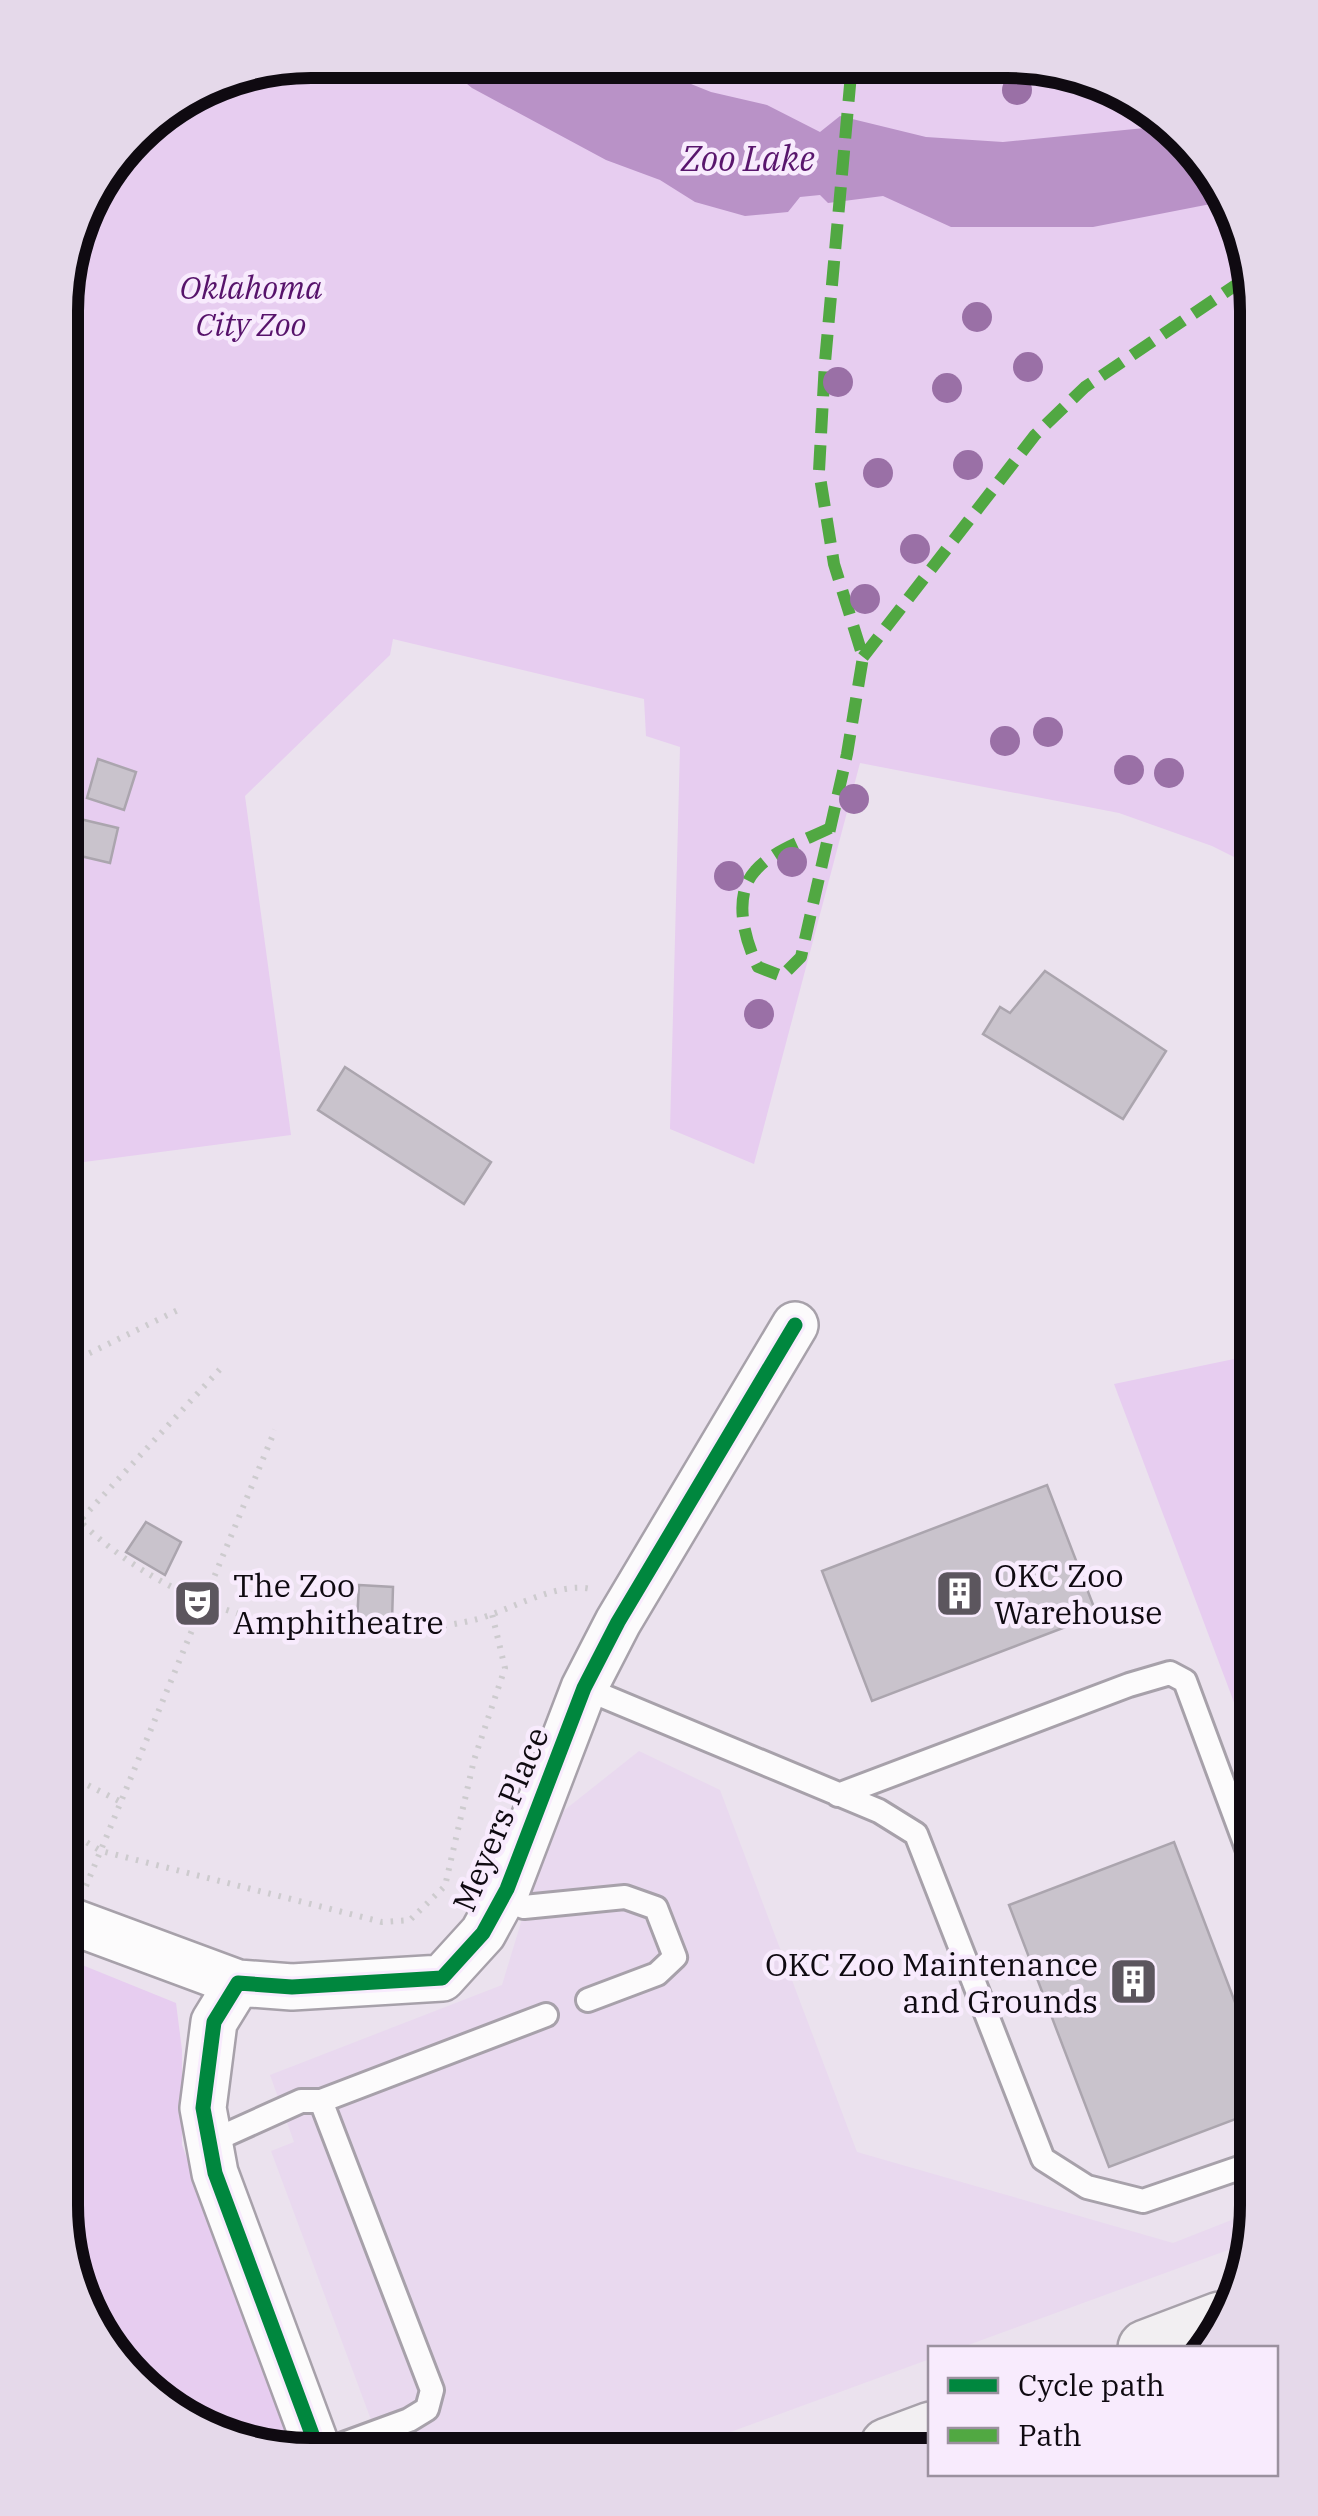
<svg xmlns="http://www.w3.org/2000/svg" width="1318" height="2516" viewBox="0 0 1318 2516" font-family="'IBM Plex Serif',serif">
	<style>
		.built { fill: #e9d9ef }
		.green { fill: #e7cdf0 }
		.water { fill: #b992c7 }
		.building { fill: #c9c3cc; stroke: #aba5ae; stroke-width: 2.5 }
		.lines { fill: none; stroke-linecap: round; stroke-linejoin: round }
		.lane-casing { stroke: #a7a1aa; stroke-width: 28 }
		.street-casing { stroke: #a7a1aa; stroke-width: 50 }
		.secondary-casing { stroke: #a7a1aa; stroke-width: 60 }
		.path { stroke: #cdcbce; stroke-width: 6; stroke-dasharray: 2.5 8; stroke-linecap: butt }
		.lane { stroke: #fcfbfc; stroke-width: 22 }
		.street { stroke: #fcfbfc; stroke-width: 45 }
		.secondary { stroke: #f2eff2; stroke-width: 55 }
		.quiet { stroke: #51a842; stroke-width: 12; stroke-dasharray: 25 12; stroke-linecap: butt }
		.cycleway-casing { stroke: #f8ebfd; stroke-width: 21 }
		.cycleway { stroke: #00873e; stroke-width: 15 }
		.tree { fill: #9a70a6 }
		.labels { text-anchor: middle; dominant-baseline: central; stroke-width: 9; stroke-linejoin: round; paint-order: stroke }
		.park-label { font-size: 32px; font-style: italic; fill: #57136b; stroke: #f8ebfd }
		.poi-label { font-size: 32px; fill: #0f0a11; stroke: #f8ebfd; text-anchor: start }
		.street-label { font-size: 32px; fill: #0f0a11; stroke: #f8ebfd }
		.water-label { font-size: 35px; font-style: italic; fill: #59166d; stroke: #f8ebfd }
		.rim { fill: none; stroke: #0f0a11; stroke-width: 12 }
	</style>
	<rect width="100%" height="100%" fill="#ebe2ee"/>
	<path class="built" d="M 639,1751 L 720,1790 L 857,2152 L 1173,2243 L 1257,2210 L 1257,2223 L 1250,2242 L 960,2348 L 931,2348 L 930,2359 L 687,2448 L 383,2452 L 271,2151 L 294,2142 L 270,2075 L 502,1985 L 552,1820 Z"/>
	<path class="green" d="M 310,60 L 1056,65 L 1172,122 L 1245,230 L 1258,310 L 1258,869 L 1212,846 L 1119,813 L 860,763 L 754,1164 L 670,1129 L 680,747 L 646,736 L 644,699 L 393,639 L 390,655 L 245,796 L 291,1135 L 61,1165 L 62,278 L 86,199 L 145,122 L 215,79 Z
		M 1258,1354 L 1258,1766 L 1114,1384 Z
		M 60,1956 L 176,2003 L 182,2050 L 182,2145 L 299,2453 L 277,2454 L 146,2394 L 73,2286 L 60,2206 Z"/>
	<path class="water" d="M 439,61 L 636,62 L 711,92 L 767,105 L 820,132 L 840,116 L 926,137 L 1003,142 L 1175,125 L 1226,201 L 1093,227 L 951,227 L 883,196 L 828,203 L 820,195 L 800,197 L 788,212 L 745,216 L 695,202 L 660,180 L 606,160 L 472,88 Z"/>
	<path class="building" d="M 98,759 L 136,772 L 124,810 L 87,798 Z
		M 80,819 L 118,828 L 110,863 L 72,854 Z
		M 1045,971 L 1166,1051 L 1123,1119 L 983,1034 L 1000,1007 L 1010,1013 Z
		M 345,1067 L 491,1162 L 464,1204 L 318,1110 Z
		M 1047,1485 L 1097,1615 L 872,1701 L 822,1571 Z
		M 146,1522 L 181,1542 L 165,1575 L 126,1552 Z
		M 359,1585 L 393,1587 L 392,1622 L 357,1621 Z
		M 1174,1842 L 1257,2060 L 1257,2111 L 1109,2167 L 1009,1905 Z"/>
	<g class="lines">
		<defs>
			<path id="lane" d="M 584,1688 L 879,1811 L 916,1834 L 1043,2159 L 1087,2187 L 1143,2201 L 1257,2162
				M 838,1795 L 1129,1685 L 1170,1673 L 1185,1681 L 1258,1878
				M 501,1899 L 524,1907 L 625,1897 L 656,1908 L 675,1957 L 657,1974 L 588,2000
				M 321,2101 L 546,2015
				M 210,2142 L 301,2101 L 321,2101 L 432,2390 L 427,2409 L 409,2420 L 319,2453"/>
			<path id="street" d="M 60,1917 L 238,1983
				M 319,2453 L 215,2173 L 203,2108 L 214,2022 L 238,1983 L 292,1987 L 442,1978 L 483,1933 L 507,1889 L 584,1688 L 618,1622 L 795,1325"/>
			<path id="secondary" d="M 1146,2348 L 1220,2320
				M 888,2446 L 931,2430"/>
		</defs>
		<use href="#lane" class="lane-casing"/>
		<use href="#street" class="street-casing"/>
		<use href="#secondary" class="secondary-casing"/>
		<path class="path" d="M 61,1367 L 180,1309
			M 61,1502 C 167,1618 323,1654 474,1620 C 507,1612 557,1581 591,1589
			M 61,1541 L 223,1366
			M 60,1771 L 121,1802
			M 60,1826 L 101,1851 L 382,1922 L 410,1920 L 445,1886 L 474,1760 L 505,1668 L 492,1614
			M 86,1886 L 275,1430"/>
		<use href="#lane" class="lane"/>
		<use href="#street" class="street"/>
		<use href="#secondary" class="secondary"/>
		<path class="quiet" d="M 863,657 L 1035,435 L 1085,387 L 1252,274
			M 830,828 C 806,840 773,850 755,871 C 732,896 745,941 758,967 L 782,976 L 801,957 L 847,754 L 863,657 L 834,564 L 819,471 L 825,362 L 852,63"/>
		<defs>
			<path id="cycleway" d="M 319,2453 L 215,2173 L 203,2108 L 214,2022 L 238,1983 L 292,1987 L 442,1978 L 483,1933 L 507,1889 L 584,1688 L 618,1622 L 795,1325"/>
		</defs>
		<use href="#cycleway" class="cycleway-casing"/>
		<use href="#cycleway" class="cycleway"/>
	</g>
	<g class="tree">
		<circle cx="1017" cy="90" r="15"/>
		<circle cx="977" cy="317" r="15"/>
		<circle cx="1028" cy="367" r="15"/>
		<circle cx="838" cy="382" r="15"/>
		<circle cx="947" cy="388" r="15"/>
		<circle cx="968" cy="465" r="15"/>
		<circle cx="878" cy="473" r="15"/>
		<circle cx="915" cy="549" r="15"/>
		<circle cx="865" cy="599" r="15"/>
		<circle cx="1048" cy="732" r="15"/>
		<circle cx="1005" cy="741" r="15"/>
		<circle cx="1129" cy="770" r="15"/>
		<circle cx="1169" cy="773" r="15"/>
		<circle cx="854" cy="799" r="15"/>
		<circle cx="792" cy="862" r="15"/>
		<circle cx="729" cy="876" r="15"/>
		<circle cx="759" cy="1014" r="15"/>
	</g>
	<defs>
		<symbol id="building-square" viewBox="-11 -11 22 22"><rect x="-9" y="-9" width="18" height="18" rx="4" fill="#5c565e" stroke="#f8ebfd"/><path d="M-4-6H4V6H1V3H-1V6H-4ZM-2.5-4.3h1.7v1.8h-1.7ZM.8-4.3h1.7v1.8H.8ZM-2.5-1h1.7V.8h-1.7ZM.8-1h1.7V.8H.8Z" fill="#fff"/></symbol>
		<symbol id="theatre-square" viewBox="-11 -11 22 22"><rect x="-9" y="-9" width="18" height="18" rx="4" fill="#5c565e" stroke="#f8ebfd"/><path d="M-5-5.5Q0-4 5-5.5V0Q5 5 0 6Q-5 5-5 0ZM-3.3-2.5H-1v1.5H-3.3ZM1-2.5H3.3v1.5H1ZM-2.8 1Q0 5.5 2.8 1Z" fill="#fff"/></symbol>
	</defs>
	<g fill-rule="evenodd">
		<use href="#building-square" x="932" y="1566" width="55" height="55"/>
		<use href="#theatre-square" x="170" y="1576" width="55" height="55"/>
		<use href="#building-square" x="1106" y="1954" width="55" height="55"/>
	</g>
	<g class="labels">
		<g class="park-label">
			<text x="251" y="287">Oklahoma<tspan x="251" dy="37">City Zoo</tspan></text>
		</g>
		<g class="poi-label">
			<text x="994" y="1575">OKC Zoo<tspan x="994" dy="37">Warehouse</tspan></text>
			<text x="233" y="1585">The Zoo<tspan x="233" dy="37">Amphitheatre</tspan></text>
			<text x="1098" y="1964" text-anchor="end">OKC Zoo Maintenance<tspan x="1098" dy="37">and Grounds</tspan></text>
		</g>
		<g class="street-label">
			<text transform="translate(500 1819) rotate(-67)">Meyers Place</text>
		</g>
		<g class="water-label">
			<text x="748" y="158">Zoo Lake</text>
		</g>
	</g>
	<path d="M0 0H1318V2516H0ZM311 78H1007A233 233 0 0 1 1240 311V2205A233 233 0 0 1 1007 2438H311A233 233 0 0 1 78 2205V311A233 233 0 0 1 311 78Z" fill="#e5d9ea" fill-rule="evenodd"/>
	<path class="rim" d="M311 78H1007A233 233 0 0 1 1240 311V2205A233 233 0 0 1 1007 2438H311A233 233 0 0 1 78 2205V311A233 233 0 0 1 311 78Z"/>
	<rect x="928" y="2346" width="350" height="130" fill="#f8ebfd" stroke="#9b919f" stroke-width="2.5"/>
	<rect x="948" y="2378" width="50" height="15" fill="#00873e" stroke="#9b919f" stroke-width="2.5"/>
	<text x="1018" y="2396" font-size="30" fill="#0f0a11">Cycle path</text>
	<rect x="948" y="2428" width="50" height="15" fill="#51a842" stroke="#9b919f" stroke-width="2.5"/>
	<text x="1018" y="2446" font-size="30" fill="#0f0a11">Path</text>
</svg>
